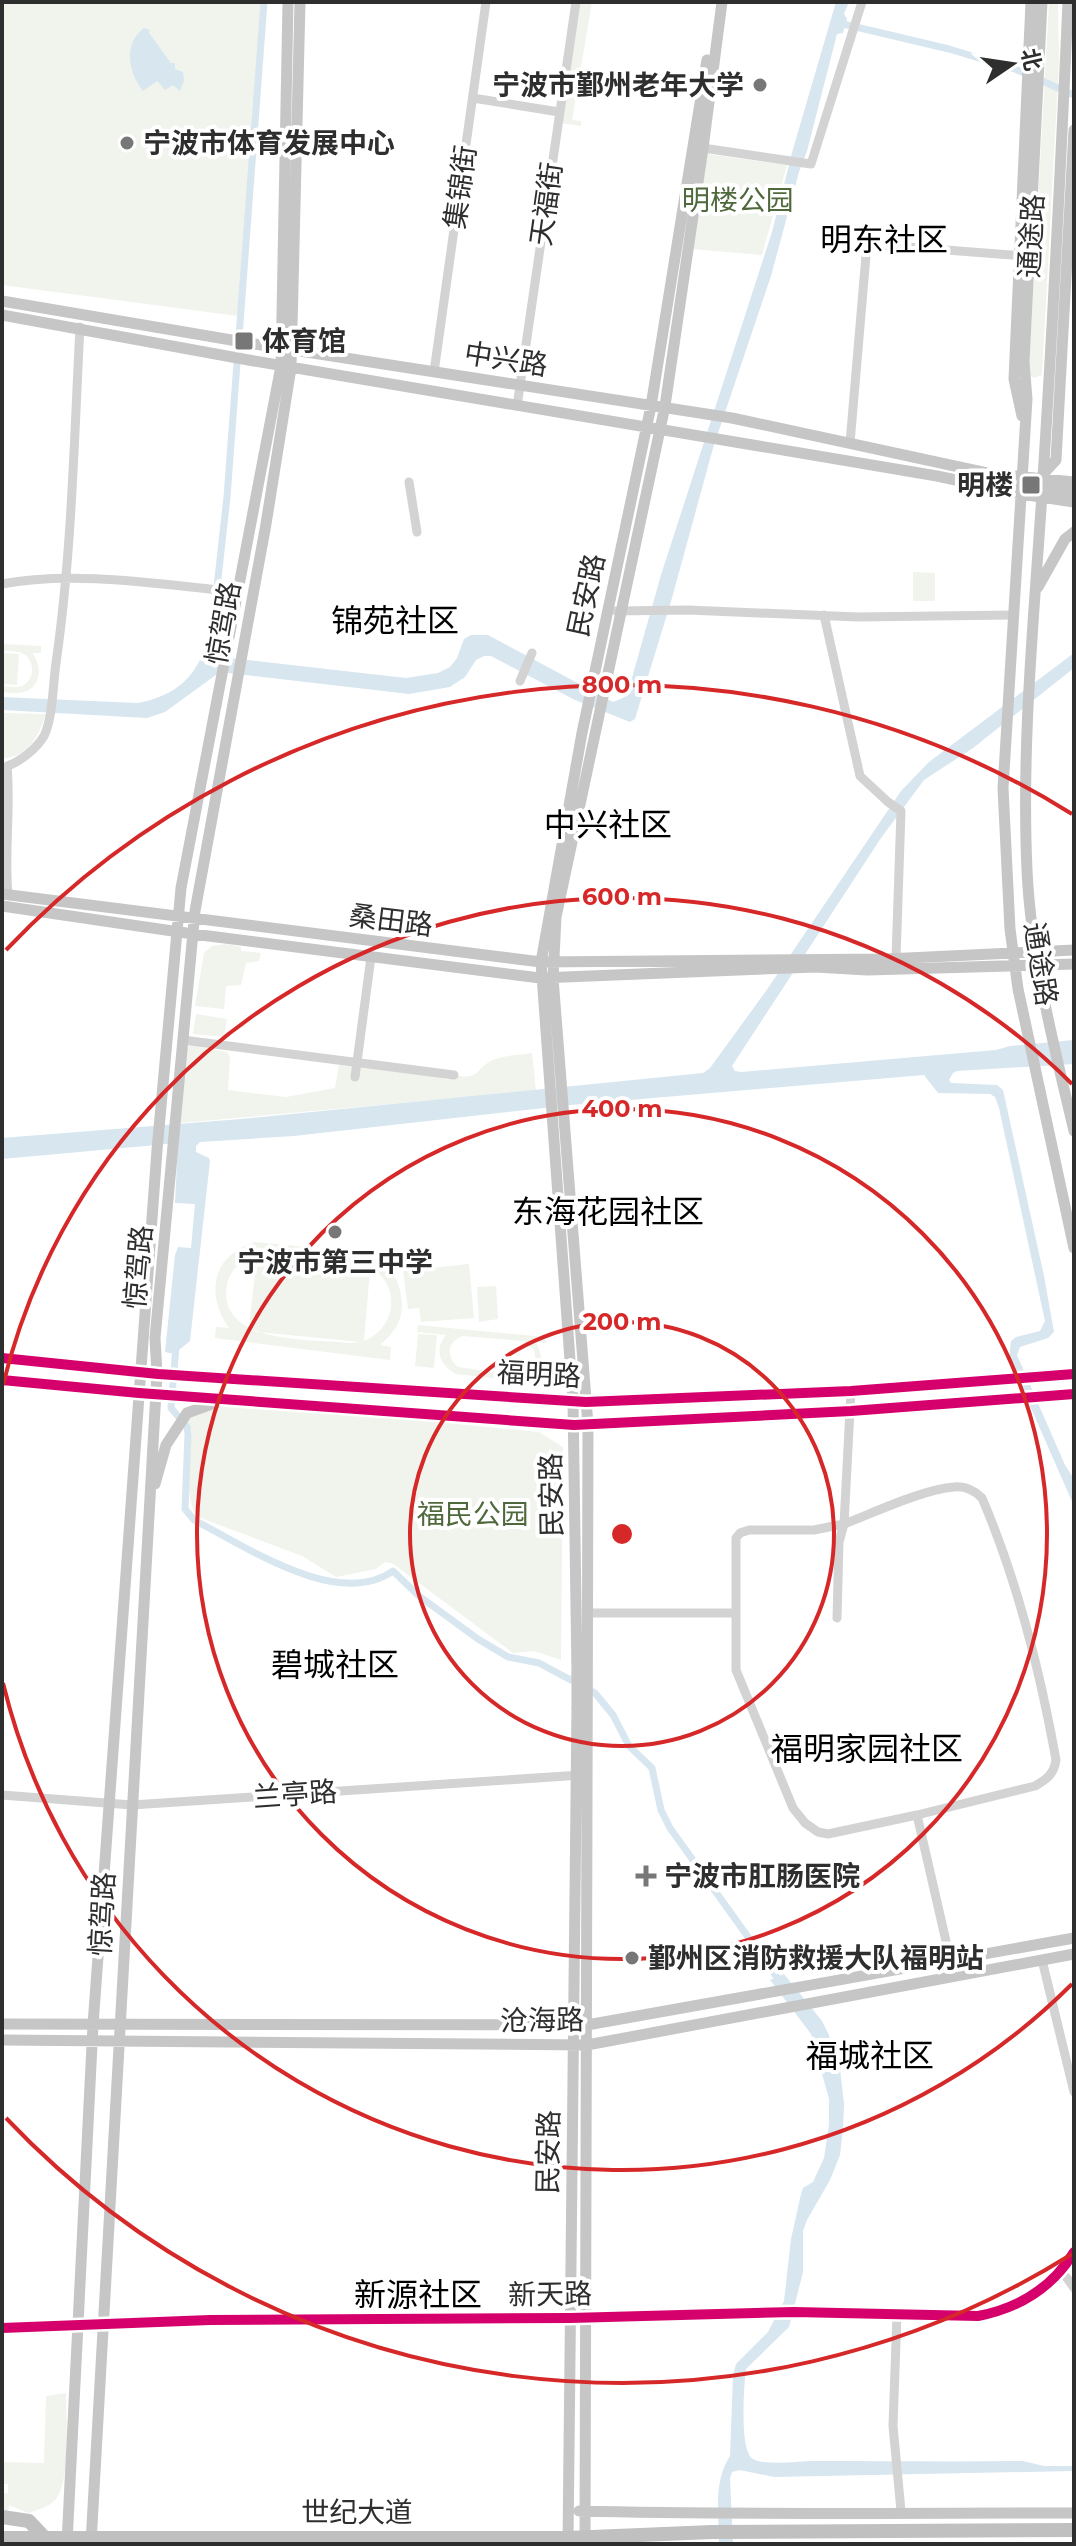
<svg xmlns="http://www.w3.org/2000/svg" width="1076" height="2546" viewBox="0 0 1076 2546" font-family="Montserrat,'Noto Sans SC',sans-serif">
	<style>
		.green { fill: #f0f4ec; fill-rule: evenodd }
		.water { fill: #d8e6f0 }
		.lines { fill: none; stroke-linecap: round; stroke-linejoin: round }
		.canal { stroke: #d8e6f0; stroke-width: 7 }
		.minor { stroke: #d3d3d3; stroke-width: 9 }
		.major { stroke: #c6c6c6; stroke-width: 11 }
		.highway { stroke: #c0c0c0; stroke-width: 14 }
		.major-bridge { stroke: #c6c6c6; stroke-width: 11 }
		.cycleway-casing { stroke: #fff; stroke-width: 15 }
		.cycleway { stroke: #d6006c; stroke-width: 10 }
		.ring { fill: none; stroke: #d62828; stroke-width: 4 }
		.poi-dot { fill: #777; stroke: #fff; stroke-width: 3 }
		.labels { text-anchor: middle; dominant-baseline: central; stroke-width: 8; stroke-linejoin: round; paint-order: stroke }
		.poi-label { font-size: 28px; font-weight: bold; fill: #2e2e2e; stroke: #fff; text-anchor: start }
		.street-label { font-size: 28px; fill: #2e2e2e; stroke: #fff }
		.park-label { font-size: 28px; fill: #4f683c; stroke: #fff }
		.quarter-label { font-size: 32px; fill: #000; stroke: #fff }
		.centre { fill: #d62828; stroke: #fff; stroke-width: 4 }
		.ring-label { font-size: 24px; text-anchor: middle; font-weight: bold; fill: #d62828; stroke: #fff; stroke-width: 8; stroke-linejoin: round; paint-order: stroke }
	</style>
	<rect width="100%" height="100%" fill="#fff"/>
	<path class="green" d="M 2,2 L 265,2 L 238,316 L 2,285 Z
		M 578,2 L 592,2 L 572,120 L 581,121 L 581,126 L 560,123 Z
		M 1049,2 L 1058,2 L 1059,62 L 1042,375 L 1034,378 L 1030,375 L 1029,367 Z
		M 707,154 L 787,165 L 762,255 L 692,249 Z
		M 913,572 L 935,573 L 935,601 L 913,601 Z
		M 2,644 L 41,646 L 41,653 L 32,653 C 43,666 41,688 23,692 C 16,694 9,693 2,692 L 2,686 C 8,686 16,688 22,686 C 36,680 35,659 22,653 C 17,651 8,651 2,651 Z
		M 2,653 L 19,654 L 17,685 L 2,684 Z
		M 2,713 L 46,714 C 39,735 27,759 2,758 Z
		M 226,944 L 241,947 L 241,951 L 261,953 L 259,961 L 246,963 L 241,985 L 226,986 L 224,1009 L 195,1006 L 204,953 L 212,946 Z
		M 196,1014 L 227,1019 L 224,1037 L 193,1034 Z
		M 190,1045 L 227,1052 L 230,1057 L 228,1090 L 286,1097 L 335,1088 L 339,1065 L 438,1076 L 448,1080 L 454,1075 C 481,1081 475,1068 493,1060 C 503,1055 521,1055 532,1053 L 536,1091 L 180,1123 L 184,1052 Z
		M 255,1242 C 276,1244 297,1246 318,1248 C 355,1251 394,1250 401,1296 C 405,1317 396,1332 380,1345 L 391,1347 L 390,1360 L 215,1338 L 216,1327 L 229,1328 C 205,1294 212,1255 255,1242 ZM 266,1252 L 340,1261 L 265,1254 L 257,1256 L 249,1327 L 257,1332 L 361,1342 L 349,1343 C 311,1339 212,1345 228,1281 C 233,1264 250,1255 266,1252 ZM 363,1264 C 401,1278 400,1326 364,1341 L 370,1269 Z
		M 469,1264 L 474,1318 L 421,1322 L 419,1308 L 408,1309 L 403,1271 Z
		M 496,1286 L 498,1319 L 479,1322 L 477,1287 Z
		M 418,1325 L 546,1337 L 546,1343 L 536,1342 C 562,1393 481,1376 456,1374 C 439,1365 434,1349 446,1335 L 417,1332 ZM 462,1336 L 524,1341 L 534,1350 C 544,1386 477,1369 458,1367 C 445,1356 448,1342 462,1336 Z
		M 418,1334 L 437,1335 L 434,1368 L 415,1366 Z
		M 225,1401 L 539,1432 L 563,1447 L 561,1660 L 534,1651 L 513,1653 L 392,1563 L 385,1562 L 376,1569 L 336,1577 L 302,1556 L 198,1517 C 184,1501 188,1453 192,1432 L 184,1418 Z
		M 66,2393 C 66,2420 71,2479 56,2499 C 49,2507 37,2510 28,2513 L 9,2505 L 8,2513 L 2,2513 L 2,2494 L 8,2493 L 8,2484 L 2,2484 L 2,2462 L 44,2463 L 46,2396 Z"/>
	<path class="water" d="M 836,2 L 849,2 L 844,14 L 847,19 L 843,33 L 837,34 L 807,151 L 799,172 L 771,276 L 713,448 L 672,598 L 635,719 L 630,722 L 575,700 L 491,656 L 484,656 L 476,660 L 465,677 L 450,687 L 409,694 L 220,672 L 165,712 L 147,718 L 2,710 L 2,697 L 137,703 C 175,697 202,674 207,635 L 219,635 L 220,657 L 406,678 L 438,673 L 450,667 L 457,658 L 464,639 L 471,635 L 488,635 L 613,702 L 623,698 L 628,692 L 661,575 L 772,232 L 793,149 Z
		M 144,28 L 150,30 L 149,33 L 171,63 L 175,63 L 175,69 L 183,72 L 184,81 L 180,91 L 173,85 L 165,90 L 157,81 L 143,91 C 128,72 123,44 144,28 Z
		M 1074,653 L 1074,668 L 973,748 L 924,780 L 881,838 L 732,1066 L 735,1071 L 741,1072 L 996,1050 L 1010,1046 L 1074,1040 L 1074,1064 L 957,1071 L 953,1073 L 949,1080 L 951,1083 L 997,1085 L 1003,1090 L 1044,1276 L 1054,1332 L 1048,1338 L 1020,1347 L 1017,1355 L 1065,1465 L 1074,1479 L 1074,1506 L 1009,1358 L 1011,1341 L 1016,1337 L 1040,1331 L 1045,1321 L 999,1108 L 995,1097 L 990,1094 L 938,1093 L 924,1075 L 571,1105 L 294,1136 L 200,1142 L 196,1146 L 196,1152 L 209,1158 L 210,1161 L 190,1341 L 174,1354 L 165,1352 L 175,1255 L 178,1247 L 191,1248 L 195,1204 L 175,1203 L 178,1143 L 2,1159 L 2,1138 L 241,1119 L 703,1073 L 710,1068 L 766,991 L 901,791 L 929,762 Z
		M 784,1974 L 822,2021 L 829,2035 L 831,2048 L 839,2060 L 844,2104 L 843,2128 L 840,2155 L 830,2180 L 807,2220 L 803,2231 L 803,2272 L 789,2327 L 746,2369 C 744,2385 739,2451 753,2459 C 764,2466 800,2461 814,2461 C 884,2461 953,2462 1023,2461 L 1044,2466 L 1074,2466 L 1074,2471 L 774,2477 L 740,2470 L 732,2472 L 730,2478 L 733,2544 L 719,2544 C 719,2515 713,2481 730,2456 L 733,2375 L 736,2364 L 768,2332 L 784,2301 L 791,2239 L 801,2194 L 803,2188 L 813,2182 L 824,2158 L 829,2124 L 829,2099 L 811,2034 L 770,1980 Z"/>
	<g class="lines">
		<path class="canal" d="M 839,23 L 949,49 L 1015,69 L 1074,95
			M 211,641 L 227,497 L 264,2
			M 176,1346 L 171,1408 L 187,1427 L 188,1434 L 185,1509 L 194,1520 C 245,1546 338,1610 393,1571 L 419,1596 L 478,1639 L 508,1657 L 539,1663 L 595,1693 L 613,1715 L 629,1746 L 652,1768 L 661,1810 L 670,1828 L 781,1983"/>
		<path class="minor" d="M 473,98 L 559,112
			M 703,148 L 811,164 L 862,2
			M 434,372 L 486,2
			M 517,406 L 576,2
			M 850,443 L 867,244 L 1026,256
			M 409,482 L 417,532
			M 2,584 C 75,570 163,585 238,592
			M 616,611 L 688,610 L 858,617 L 1013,615
			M 824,615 L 860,776 L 888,802 L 901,811 L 896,958
			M 520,681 L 532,653
			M 8,895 C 4,852 11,809 7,766 C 20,762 37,748 44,736 C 53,718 53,683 56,663 C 72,552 74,439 80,327
			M 183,1040 L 454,1075
			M 355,1077 L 371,957
			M 851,1391 L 844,1524 L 814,1530 L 749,1530 L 740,1533 L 736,1538 L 736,1670 L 793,1808 L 805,1823 L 818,1832 L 828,1834 L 917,1815 L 954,1976
			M 589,1613 L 736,1613
			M 837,1618 L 839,1542 L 844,1524 C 873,1513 924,1489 954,1487 C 965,1486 975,1491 982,1498 C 1018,1582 1040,1671 1056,1760 C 1054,1774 1047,1779 1035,1786 L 917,1815
			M 2,1795 L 132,1805 L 581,1775
			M 1042,1960 L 1074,2092
			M 1062,2271 L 1074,2288
			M 897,2314 L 893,2426 L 901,2511
			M 2,2328 L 210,2320 L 570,2318 L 794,2312 L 978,2316 C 1019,2308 1052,2288 1074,2252"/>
		<path class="major" d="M 1042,2 L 1024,362 L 1027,399 L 1003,788 L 1010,929 L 1018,989 L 1074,1248
			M 1068,2 C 1061,161 1053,320 1043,478 C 1035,608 1021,739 1027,870 C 1031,958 1054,1046 1074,1131
			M 2,301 L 255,344 L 732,418 L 1001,476 L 1022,486 L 1074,493
			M 2,315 L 254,361 L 937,476 L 1021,494 L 1074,502
			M 1022,416 L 1014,379 L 1031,2
			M 1044,473 L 1056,460 L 1074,130
			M 1015,476 L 1074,482
			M 1038,587 L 1065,539 L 1074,532
			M 2,894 L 541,962 L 886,959 L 1074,950
			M 2,906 L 193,934 L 540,978 L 815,967 L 867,970 L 1074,964
			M 2,1358 L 158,1374 L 586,1402 L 851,1391 L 1074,1374
			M 2,1380 L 139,1393 L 574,1425 L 851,1411 L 1074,1394
			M 155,1484 L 166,1445 L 187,1413 L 220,1401
			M 577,1675 L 573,1401 L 541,962 L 582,733 L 651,406 L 707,60
			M 2,2024 L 587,2025 L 1074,1938
			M 2,2040 L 587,2045 L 1074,1954
			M 579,2511 C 744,2515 909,2513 1074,2513
			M 67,2543 L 93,2025 L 157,1150 L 181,888 L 281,366 L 288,2
			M 91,2543 L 157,1374 L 155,1338 L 195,911 L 266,524 L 291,368 L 300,2
			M 568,2543 L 577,1707
			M 585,2544 L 588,1425 L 553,978 L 556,917 L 665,406 L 703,148 L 722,2"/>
		<path class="highway" d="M 2,2517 L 29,2521 L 45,2538
			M 2,2538 L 568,2538 L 712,2532 L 1074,2530"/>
		<path class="major-bridge" d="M 577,1707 L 577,1675"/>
		<defs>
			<path id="cycleway" d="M 2,1358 L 158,1374 L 586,1402 L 851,1391 L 1074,1374
				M 2,1380 L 139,1393 L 574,1425 L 851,1411 L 1074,1394
				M 2,2328 L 210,2320 L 570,2318 L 794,2312 L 978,2316 C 1019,2308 1052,2288 1074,2252"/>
		</defs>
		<use href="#cycleway" class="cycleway-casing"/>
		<use href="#cycleway" class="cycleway"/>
	</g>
	<g class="ring">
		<circle cx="622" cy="1534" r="212"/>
		<circle cx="622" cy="1534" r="425"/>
		<path d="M1072 1984A637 637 0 0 1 3 1683M3 1385A637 637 0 0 1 1072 1084"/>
		<path d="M1072 2254A849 849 0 0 1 6 2118M6 950A849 849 0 0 1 1072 814"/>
	</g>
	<g class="poi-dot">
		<circle cx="760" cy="85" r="8"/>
		<circle cx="127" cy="143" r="8"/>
		<rect x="234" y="331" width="20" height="20" rx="4"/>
		<rect x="1021" y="475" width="20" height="20" rx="4"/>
		<circle cx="335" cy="1232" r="8"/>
		<path d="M642 1864h8v8h8v8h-8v8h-8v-8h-8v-8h8z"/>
		<circle cx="632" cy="1958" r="8"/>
	</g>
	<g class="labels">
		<g class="poi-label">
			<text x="744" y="85" text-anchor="end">宁波市鄞州老年大学</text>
			<text x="143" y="143">宁波市体育发展中心</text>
			<text x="262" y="341">体育馆</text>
			<text x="1013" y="485" text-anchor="end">明楼</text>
			<text x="335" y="1262" text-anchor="middle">宁波市第三中学</text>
			<text x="664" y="1876">宁波市肛肠医院</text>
			<text x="648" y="1958">鄞州区消防救援大队福明站</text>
		</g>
		<g class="street-label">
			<text transform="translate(460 187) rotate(-82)">集锦街</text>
			<text transform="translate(546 204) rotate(-82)">天福街</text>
			<text transform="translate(1031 236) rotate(-87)">通途路</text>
			<text transform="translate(506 359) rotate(9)">中兴路</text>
			<text transform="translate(586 595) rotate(-78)">民安路</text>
			<text transform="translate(223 623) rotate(-80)">惊驾路</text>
			<text transform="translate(391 920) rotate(7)">桑田路</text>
			<text transform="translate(1041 964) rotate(81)">通途路</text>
			<text transform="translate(138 1267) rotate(-85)">惊驾路</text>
			<text transform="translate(539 1374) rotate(3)">福明路</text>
			<text transform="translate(551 1495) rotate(-91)">民安路</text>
			<text transform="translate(295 1794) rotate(-4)">兰亭路</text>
			<text transform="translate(102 1914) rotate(-87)">惊驾路</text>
			<text transform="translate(542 2020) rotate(-1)">沧海路</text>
			<text transform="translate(548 2152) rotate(-89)">民安路</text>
			<text transform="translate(550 2294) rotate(-1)">新天路</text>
			<text x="357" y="2512">世纪大道</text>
		</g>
		<g class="park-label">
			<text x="738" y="200">明楼公园</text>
			<text x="473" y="1514">福民公园</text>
		</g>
		<g class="quarter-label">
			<text x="884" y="239">明东社区</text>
			<text x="395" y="620">锦苑社区</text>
			<text x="608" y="824">中兴社区</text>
			<text x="608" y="1211">东海花园社区</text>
			<text x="335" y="1664">碧城社区</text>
			<text x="867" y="1748">福明家园社区</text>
			<text x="870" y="2055">福城社区</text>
			<text x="418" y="2294">新源社区</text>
		</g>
	</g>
	<circle cx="622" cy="1534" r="12" class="centre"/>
	<g class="ring-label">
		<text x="622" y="693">800 m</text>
		<text x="622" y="905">600 m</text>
		<text x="622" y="1117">400 m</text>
		<text x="622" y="1330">200 m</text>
	</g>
	<rect width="1076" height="2546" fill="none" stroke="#2e2e2e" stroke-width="8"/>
	<g transform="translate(1012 64) rotate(77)" stroke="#ffffff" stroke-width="6" paint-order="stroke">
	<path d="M0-6L14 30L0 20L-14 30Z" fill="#2e2e2e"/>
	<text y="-12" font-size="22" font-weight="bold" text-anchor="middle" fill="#2e2e2e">北</text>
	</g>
</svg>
